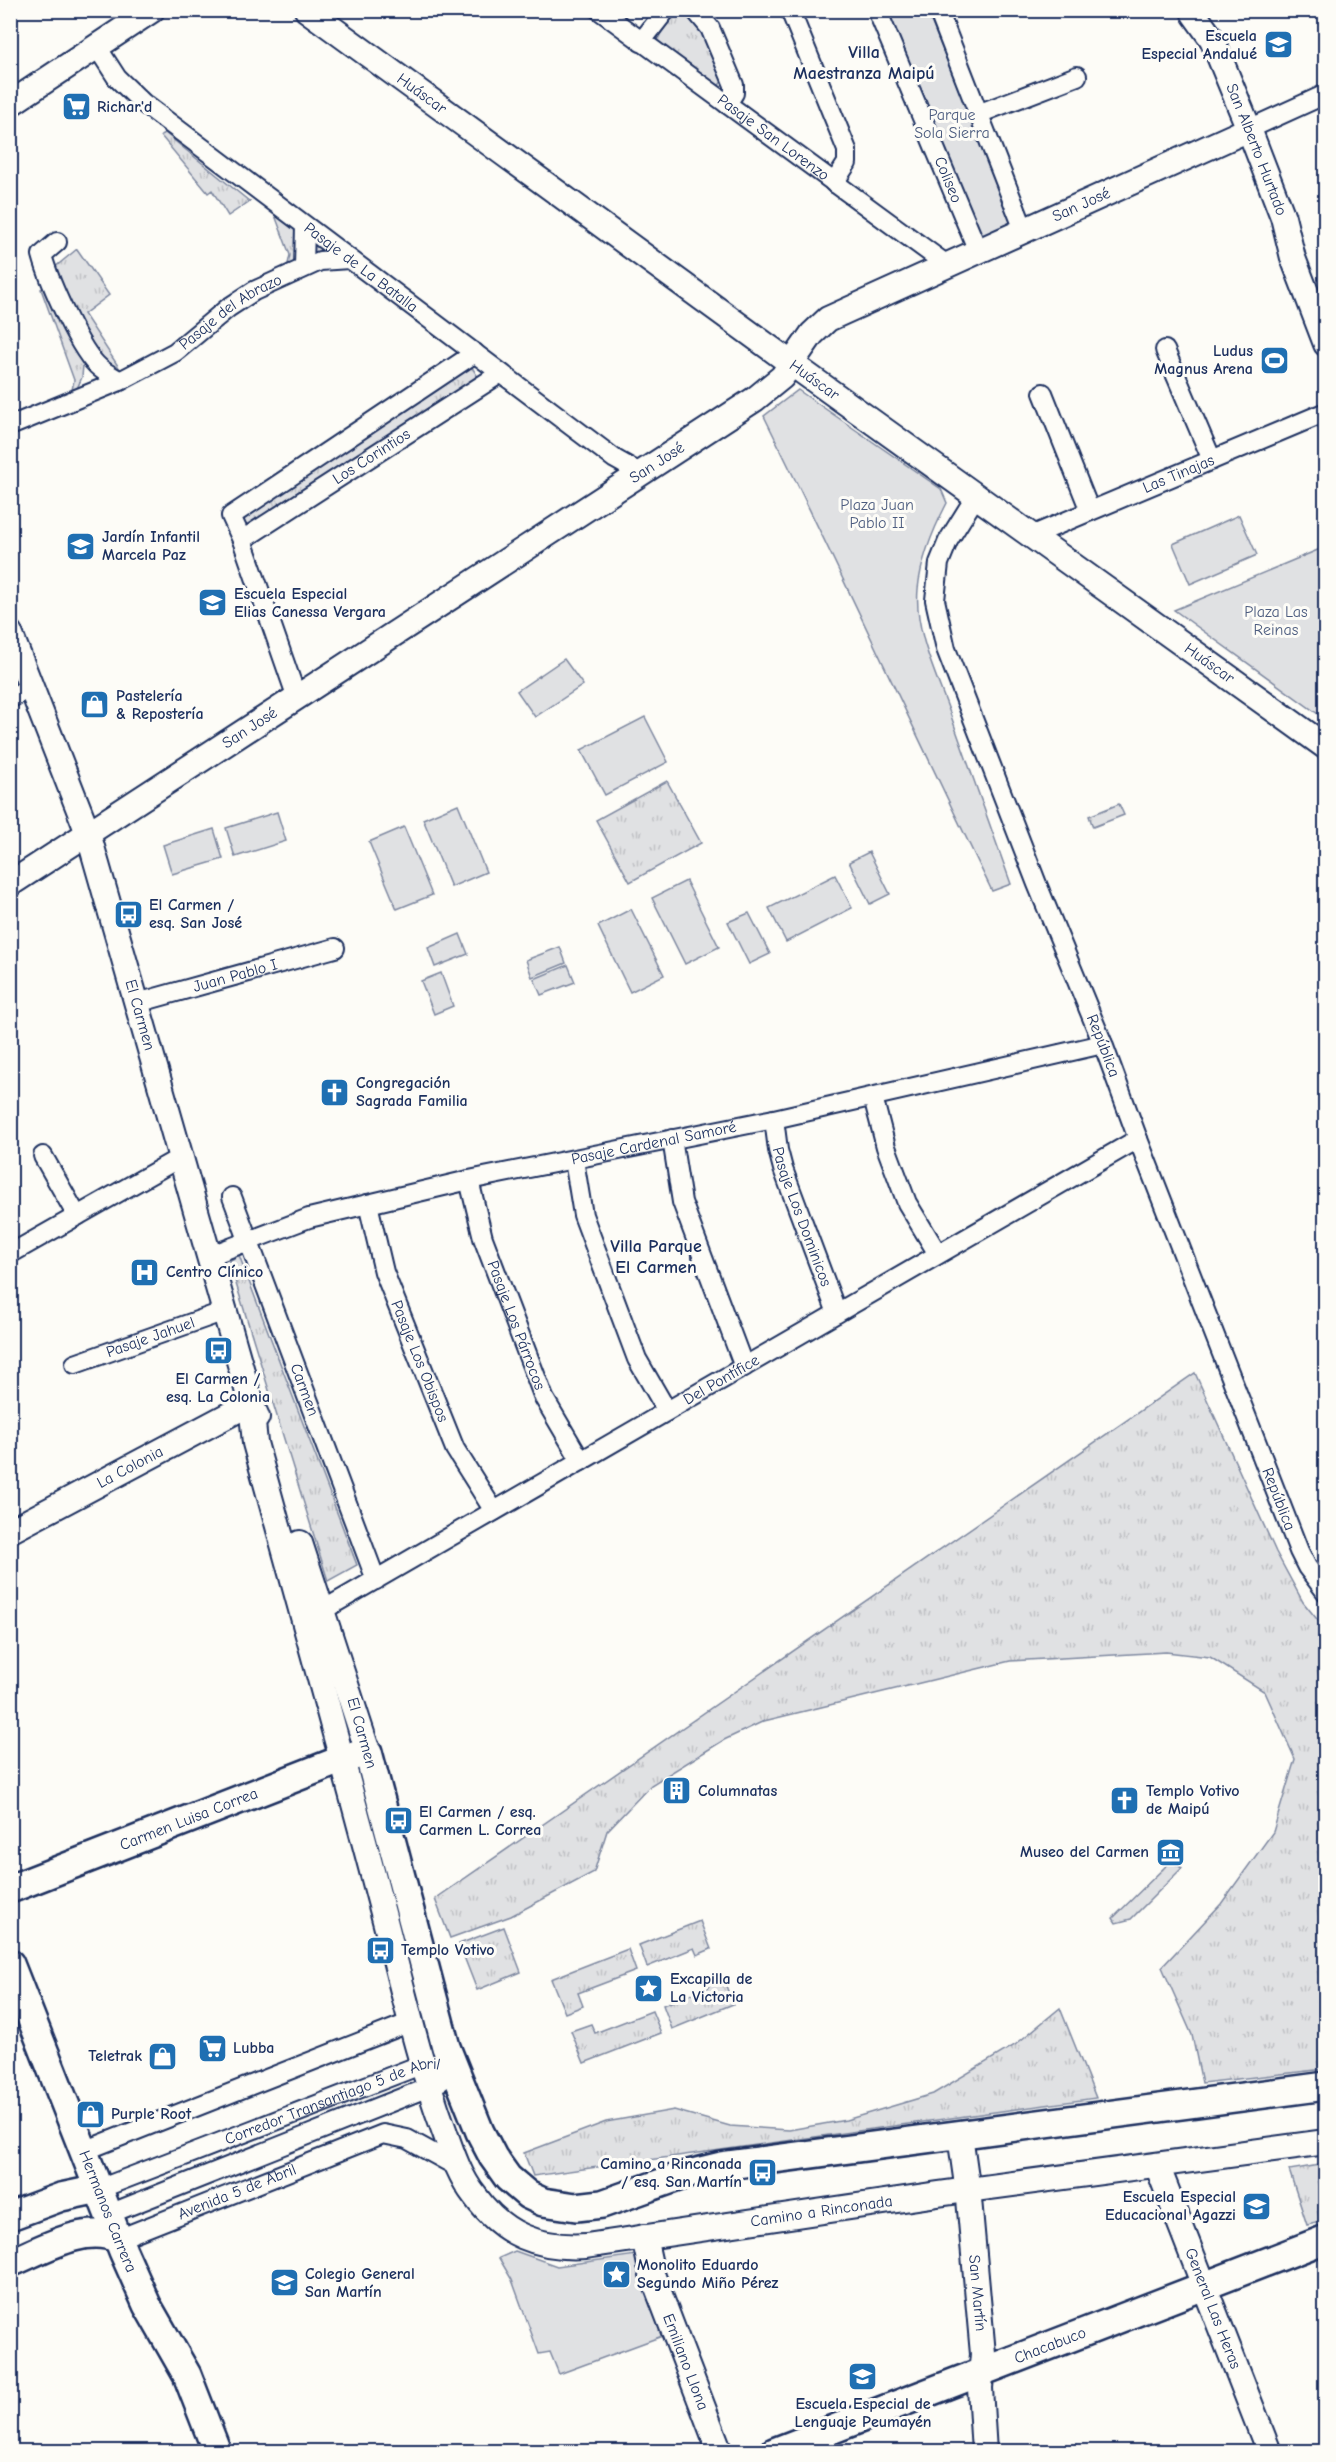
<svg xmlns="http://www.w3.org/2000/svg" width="1336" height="2462" viewBox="0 0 1336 2462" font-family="'Comic Neue',sans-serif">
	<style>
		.grass { fill: url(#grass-tufts); stroke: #7e88a0; stroke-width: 1.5 }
		.park { fill: #e0e1e3; stroke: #7e88a0; stroke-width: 1.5 }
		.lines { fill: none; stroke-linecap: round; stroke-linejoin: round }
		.street-casing { stroke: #1b2f5e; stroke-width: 22 }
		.secondary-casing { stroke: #1b2f5e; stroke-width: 28 }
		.primary-casing { stroke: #1b2f5e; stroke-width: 32 }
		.street { stroke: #fdfcf7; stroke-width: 18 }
		.secondary { stroke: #fdfcf7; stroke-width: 24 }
		.primary { stroke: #fdfcf7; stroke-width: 27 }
		.labels { text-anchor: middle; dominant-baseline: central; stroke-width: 6; stroke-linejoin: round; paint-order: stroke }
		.poi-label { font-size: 16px; font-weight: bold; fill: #1b2f5e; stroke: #fdfcf7; text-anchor: start }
		.street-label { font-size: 16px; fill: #1b2f5e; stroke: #fdfcf7 }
		.park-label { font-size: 16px; fill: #4c5c7f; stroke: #fdfcf7 }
		.neighbourhood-label { font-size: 18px; font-weight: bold; fill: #1b2f5e; stroke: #fdfcf7 }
	</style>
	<defs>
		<pattern id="grass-tufts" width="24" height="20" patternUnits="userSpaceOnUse" patternTransform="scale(1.5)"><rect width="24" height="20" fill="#e0e1e3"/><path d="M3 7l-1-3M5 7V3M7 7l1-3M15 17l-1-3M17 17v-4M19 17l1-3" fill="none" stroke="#c0c1c5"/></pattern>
	</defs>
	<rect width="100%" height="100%" fill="#fdfcf7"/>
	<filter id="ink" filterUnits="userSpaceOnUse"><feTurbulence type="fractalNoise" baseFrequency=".0167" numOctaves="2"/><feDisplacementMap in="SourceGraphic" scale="12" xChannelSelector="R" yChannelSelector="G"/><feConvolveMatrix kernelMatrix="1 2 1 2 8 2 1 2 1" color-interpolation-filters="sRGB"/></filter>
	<g filter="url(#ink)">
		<path class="grass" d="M 678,11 L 688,11 L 729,71 L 718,87 L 656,41 L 672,16 Z
			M 165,133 L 249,201 L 250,201 L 228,216 L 212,190 L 208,193 L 161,136 Z
			M 273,210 L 340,254 L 265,280 L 288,264 L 290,255 Z
			M 77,249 L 109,295 L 84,314 L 120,369 C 116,368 110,366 107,364 C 85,351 64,291 54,268 Z
			M 44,288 L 83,365 L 82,377 L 76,391 L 72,390 L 74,380 L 41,289 Z
			M 470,364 L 478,377 L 247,527 L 239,515 Z
			M 667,781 L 701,843 L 630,882 L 596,820 Z
			M 1119,804 L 1124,815 L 1093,827 L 1089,816 Z
			M 239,1255 L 357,1565 L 328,1581 L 229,1261 Z
			M 1195,1373 L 1276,1552 L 1303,1602 L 1325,1629 L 1325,2069 L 1202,2083 L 1192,2035 L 1162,1967 L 1221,1904 L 1273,1832 L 1295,1759 L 1265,1692 L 1210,1657 L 1166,1652 L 1010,1661 L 764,1721 L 724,1740 L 651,1785 L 607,1831 L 594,1872 L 511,1916 L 450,1938 L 435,1899 Z
			M 1171,1861 L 1182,1868 L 1131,1919 L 1116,1923 L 1113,1918 Z
			M 700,1921 L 711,1949 L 697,1955 L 694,1948 L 647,1967 L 639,1945 Z
			M 504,1927 L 521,1972 L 477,1990 L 459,1944 Z
			M 628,1949 L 636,1971 L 578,1993 L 583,2006 L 565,2013 L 551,1979 Z
			M 721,1973 L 733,2004 L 672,2029 L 663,2005 L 709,1987 L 706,1979 Z
			M 1060,2008 L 1096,2098 L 533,2176 L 524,2153 L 606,2122 L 674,2110 L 730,2126 L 789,2130 L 846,2120 L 933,2094 L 1015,2045 Z
			M 652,2011 L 661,2033 L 584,2063 L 571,2031 L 591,2024 L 595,2033 Z
			M 1319,2165 L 1325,2177 L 1325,2221 L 1307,2225 L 1289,2170 Z"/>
		<path class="park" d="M 885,11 L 927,11 L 1013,224 L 978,239 Z
			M 798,390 L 941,489 L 947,503 C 933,530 921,558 918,589 C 914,632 937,676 951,716 C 971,772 991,828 1011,884 L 992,891 C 915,733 842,574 764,416 Z
			M 1239,515 L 1257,555 L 1190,584 L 1173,544 Z
			M 1325,547 L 1325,719 L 1174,610 Z
			M 564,659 L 583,685 L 535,717 L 517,691 Z
			M 645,717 L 668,762 L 605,795 L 581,750 Z
			M 458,804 L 486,872 L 451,887 L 423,819 Z
			M 277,812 L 286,841 L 235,857 L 226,828 Z
			M 404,827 L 432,895 L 397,909 L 369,842 Z
			M 214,829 L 223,859 L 172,874 L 163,845 Z
			M 869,852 L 890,894 L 870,904 L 849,862 Z
			M 835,875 L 852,908 L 786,942 L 769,908 Z
			M 686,881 L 719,947 L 685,964 L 652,898 Z
			M 631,909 L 664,975 L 630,992 L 598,926 Z
			M 749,913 L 770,954 L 749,964 L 728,922 Z
			M 460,934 L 468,954 L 435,967 L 428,948 Z
			M 560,947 L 566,963 L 532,977 L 526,960 Z
			M 568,965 L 575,982 L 541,995 L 534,979 Z
			M 441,973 L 453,1006 L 434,1014 L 421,981 Z
			M 515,2251 L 557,2266 L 636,2255 L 665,2335 L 559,2374 L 550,2352 L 539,2354 L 512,2280 L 499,2258 Z"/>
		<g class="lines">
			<defs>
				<g id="street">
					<path id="s1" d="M 599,10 L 947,265"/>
					<path d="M 695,10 L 710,28 L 734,85 L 734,93 L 727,104"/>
					<path d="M 790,10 L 847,150 L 847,163 L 834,183"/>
					<path id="s2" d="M 877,10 L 978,251"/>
					<path d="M 938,10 L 1024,230"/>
					<path d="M 641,42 L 666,10"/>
					<path id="s3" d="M 97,47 L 117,78 L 143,103 L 615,459 L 640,473"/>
					<path d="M 978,114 L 1077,76"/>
					<path d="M 1249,129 L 1326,94"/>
					<path d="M 57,242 L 42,255 C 49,281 80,352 100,368 C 106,373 114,377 120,381"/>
					<path d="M 304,267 L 305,226"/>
					<path d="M 1165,350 L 1212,460"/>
					<path d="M 1043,393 L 1090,511"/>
					<path id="s4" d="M 10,426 L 120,381 L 175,352 L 228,308 L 254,291 L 320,261 L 349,259"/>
					<path id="s5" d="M 976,496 L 948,541 L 939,563 L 935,600 L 946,649 L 1037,884 L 1103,1044 L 1138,1139 L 1299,1551 L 1307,1567 L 1326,1592"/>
					<path id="s6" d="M 1031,536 L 1326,412"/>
					<path id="s7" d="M 242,540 L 501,373"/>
					<path d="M 297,698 L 242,540 L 231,516 L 475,353"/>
					<path d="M 10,699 L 31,686"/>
					<path id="s8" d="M 137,1003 L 335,948"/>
					<path d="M 873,1097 L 886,1147 L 907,1203 L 938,1254"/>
					<path id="s9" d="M 774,1119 L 778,1150 L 783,1169 L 837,1313"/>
					<path d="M 672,1139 L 682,1202 L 744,1367"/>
					<path d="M 43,1156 L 77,1216"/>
					<path d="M 574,1160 L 583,1215 L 637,1359 L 667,1411"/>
					<path id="s10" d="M 469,1180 L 483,1238 L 544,1398 L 581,1461"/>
					<path id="s11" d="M 232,1197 L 376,1580"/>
					<path id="s12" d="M 368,1204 L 384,1272 L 455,1449 L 494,1511"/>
					<path d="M 10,1254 L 181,1157"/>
					<path id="s13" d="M 209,1256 L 309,1218 L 368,1204 L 469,1180 L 774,1119 L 1103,1044"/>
					<path id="s14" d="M 75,1364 L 225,1311"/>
					<path id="s15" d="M 311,1617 L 1138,1139"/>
					<path d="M 84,2151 L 411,2022"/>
					<path id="s16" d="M 99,2189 L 423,2064 L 436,2064 L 454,2068 L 441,2081 L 429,2087 L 109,2214"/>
					<path id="s17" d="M 118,2239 L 383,2134 L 407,2139 L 458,2167"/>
				</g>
				<g id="secondary">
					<path id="s18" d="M 307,10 L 792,364 L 1326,747"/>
					<path id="s19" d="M 1194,14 L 1212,39 L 1249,129 L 1283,217 L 1293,258 L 1326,344"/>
					<path d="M 10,104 L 152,10"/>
					<path id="s20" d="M 10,633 L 88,833 L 251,1403 L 257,1417"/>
					<path id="s21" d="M 10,884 L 755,399 L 782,377 L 812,334 L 828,319 L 1249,129"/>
					<path id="s22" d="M 251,1403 L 255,1443 C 298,1599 342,1756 383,1913 C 402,1985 418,2060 444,2130 C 452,2153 460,2177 475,2196 C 503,2235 539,2249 586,2246 L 938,2194 L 1326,2142"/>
					<path id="s23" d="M 10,1531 L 251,1403"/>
					<path d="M 300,1543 L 368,1752"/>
					<path id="s24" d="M 960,2135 L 969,2199 L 983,2354 L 980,2388 L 984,2452"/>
					<path id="s25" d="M 1157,2165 L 1269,2452"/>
					<path id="s26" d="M 644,2237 L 652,2274 L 720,2452"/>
				</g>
				<g id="primary">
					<path id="s27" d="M 10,1889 L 343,1759 L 368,1752 L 446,2047 L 480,2132 L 493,2157 L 508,2178 L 528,2195 L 543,2202 L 576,2207 L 602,2204 L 684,2175 L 721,2166 L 1326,2086"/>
					<path id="s28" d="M 10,1964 L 123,2251 L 147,2305 L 187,2375 L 217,2452"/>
					<path d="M 10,2216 L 61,2197 L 99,2189"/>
					<path d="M 10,2263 C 42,2250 85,2223 118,2239"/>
					<path id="s29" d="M 774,2452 L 1326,2239"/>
				</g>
			</defs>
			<use href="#street" class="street-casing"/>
			<use href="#secondary" class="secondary-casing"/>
			<use href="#primary" class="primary-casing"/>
			<use href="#street" class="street"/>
			<use href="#secondary" class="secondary"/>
			<use href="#primary" class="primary"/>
		</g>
	</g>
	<defs>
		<symbol id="school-square" viewBox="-11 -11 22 22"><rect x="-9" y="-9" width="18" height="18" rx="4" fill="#1f6fb2" stroke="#fdfcf7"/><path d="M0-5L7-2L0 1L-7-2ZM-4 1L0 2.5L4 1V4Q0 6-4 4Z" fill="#fff"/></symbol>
		<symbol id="supermarket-square" viewBox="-11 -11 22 22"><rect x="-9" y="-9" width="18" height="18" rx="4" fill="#1f6fb2" stroke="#fdfcf7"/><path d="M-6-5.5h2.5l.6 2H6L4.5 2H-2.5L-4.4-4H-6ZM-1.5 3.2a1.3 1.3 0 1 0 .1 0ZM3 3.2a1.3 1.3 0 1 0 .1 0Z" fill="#fff"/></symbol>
		<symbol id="stadium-square" viewBox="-11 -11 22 22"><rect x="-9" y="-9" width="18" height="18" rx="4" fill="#1f6fb2" stroke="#fdfcf7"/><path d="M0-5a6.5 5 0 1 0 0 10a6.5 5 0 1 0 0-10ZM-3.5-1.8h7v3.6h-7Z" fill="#fff"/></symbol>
		<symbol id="shop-square" viewBox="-11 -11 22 22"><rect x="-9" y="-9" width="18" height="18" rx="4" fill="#1f6fb2" stroke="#fdfcf7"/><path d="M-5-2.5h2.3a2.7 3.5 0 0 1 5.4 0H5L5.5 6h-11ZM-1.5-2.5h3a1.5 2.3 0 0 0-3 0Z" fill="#fff"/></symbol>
		<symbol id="bus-square" viewBox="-11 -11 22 22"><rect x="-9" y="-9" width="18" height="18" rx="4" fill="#1f6fb2" stroke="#fdfcf7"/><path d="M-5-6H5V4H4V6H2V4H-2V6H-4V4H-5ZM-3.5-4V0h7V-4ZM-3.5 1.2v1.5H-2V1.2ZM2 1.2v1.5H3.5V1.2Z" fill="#fff"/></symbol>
		<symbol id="church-square" viewBox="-11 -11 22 22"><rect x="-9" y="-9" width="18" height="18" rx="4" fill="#1f6fb2" stroke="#fdfcf7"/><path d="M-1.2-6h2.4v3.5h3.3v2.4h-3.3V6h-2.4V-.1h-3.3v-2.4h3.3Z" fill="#fff"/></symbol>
		<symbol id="hospital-square" viewBox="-11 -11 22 22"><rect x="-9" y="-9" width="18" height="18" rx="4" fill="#1f6fb2" stroke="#fdfcf7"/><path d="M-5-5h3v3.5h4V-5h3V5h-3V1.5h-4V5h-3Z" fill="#fff"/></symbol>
		<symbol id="building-square" viewBox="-11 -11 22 22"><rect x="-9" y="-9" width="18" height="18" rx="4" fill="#1f6fb2" stroke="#fdfcf7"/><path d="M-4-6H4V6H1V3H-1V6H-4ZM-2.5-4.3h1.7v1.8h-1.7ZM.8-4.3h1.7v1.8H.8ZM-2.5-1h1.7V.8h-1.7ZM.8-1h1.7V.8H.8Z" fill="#fff"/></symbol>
		<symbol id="museum-square" viewBox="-11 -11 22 22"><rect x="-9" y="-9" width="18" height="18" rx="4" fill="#1f6fb2" stroke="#fdfcf7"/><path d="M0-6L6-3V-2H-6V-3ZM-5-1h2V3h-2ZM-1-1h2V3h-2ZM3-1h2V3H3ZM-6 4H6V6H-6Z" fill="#fff"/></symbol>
		<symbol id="sight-square" viewBox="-11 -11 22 22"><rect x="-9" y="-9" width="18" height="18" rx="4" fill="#1f6fb2" stroke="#fdfcf7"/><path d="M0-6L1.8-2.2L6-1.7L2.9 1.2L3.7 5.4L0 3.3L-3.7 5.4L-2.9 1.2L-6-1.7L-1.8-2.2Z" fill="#fff"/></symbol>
	</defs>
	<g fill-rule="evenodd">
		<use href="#school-square" x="1262" y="28" width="33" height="33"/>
		<use href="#supermarket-square" x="60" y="90" width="33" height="33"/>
		<use href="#stadium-square" x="1258" y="344" width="33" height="33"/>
		<use href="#school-square" x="64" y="530" width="33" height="33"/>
		<use href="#school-square" x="196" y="586" width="33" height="33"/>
		<use href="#shop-square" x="78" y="688" width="33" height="33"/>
		<use href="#bus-square" x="112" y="898" width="33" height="33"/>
		<use href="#church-square" x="318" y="1076" width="33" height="33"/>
		<use href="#hospital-square" x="128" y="1256" width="33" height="33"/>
		<use href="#bus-square" x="202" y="1334" width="33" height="33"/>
		<use href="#building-square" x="660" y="1774" width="33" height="33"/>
		<use href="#church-square" x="1108" y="1784" width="33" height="33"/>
		<use href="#bus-square" x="382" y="1804" width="33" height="33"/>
		<use href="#museum-square" x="1154" y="1836" width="33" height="33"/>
		<use href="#bus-square" x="364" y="1934" width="33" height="33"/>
		<use href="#sight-square" x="632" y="1972" width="33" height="33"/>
		<use href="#supermarket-square" x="196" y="2032" width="33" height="33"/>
		<use href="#shop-square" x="146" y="2040" width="33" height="33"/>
		<use href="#shop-square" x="74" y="2098" width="33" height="33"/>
		<use href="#bus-square" x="746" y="2156" width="33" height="33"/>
		<use href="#school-square" x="1240" y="2190" width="33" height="33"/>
		<use href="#sight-square" x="600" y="2258" width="33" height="33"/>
		<use href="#school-square" x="268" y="2266" width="33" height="33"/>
		<use href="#school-square" x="846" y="2360" width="33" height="33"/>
	</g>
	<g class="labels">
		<g class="poi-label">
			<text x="1257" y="36" text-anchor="end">Escuela<tspan x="1257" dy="18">Especial Andalué</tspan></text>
			<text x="97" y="107">Richar'd</text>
			<text x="1253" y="351" text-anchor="end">Ludus<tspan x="1253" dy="18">Magnus Arena</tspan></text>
			<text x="102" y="537">Jardín Infantil<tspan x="102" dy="18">Marcela Paz</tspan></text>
			<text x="234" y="594">Escuela Especial<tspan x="234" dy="18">Elias Canessa Vergara</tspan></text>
			<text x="116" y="696">Pastelería<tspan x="116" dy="18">&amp; Repostería</tspan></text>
			<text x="149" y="905">El Carmen /<tspan x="149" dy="18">esq. San José</tspan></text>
			<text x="356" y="1083">Congregación<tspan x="356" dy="18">Sagrada Familia</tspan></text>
			<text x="166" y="1272">Centro Clínico</text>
			<text x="218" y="1379" text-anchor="middle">El Carmen /<tspan x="218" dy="18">esq. La Colonia</tspan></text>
			<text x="698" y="1791">Columnatas</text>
			<text x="1146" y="1791">Templo Votivo<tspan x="1146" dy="18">de Maipú</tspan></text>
			<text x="419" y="1812">El Carmen / esq.<tspan x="419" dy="18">Carmen L. Correa</tspan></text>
			<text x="1149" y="1852" text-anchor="end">Museo del Carmen</text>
			<text x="401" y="1950">Templo Votivo</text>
			<text x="670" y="1979">Excapilla de<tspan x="670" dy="18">La Victoria</tspan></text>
			<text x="233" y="2048">Lubba</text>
			<text x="142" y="2056" text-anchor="end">Teletrak</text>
			<text x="111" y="2114">Purple Root</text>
			<text x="742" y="2164" text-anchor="end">Camino a Rinconada<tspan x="742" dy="18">/ esq. San Martín</tspan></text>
			<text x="1236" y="2197" text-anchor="end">Escuela Especial<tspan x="1236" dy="18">Educacional Agazzi</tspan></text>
			<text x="637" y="2265">Monolito Eduardo<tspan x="637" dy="18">Segundo Miño Pérez</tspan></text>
			<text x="305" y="2274">Colegio General<tspan x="305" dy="18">San Martín</tspan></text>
			<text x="863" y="2404" text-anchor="middle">Escuela Especial de<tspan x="863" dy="18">Lenguaje Peumayén</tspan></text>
		</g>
		<g class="street-label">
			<text stroke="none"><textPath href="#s18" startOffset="142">Huáscar</textPath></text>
			<text stroke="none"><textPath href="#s1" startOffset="216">Pasaje San Lorenzo</textPath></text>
			<text stroke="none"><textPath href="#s19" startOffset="150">San Alberto Hurtado</textPath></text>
			<text stroke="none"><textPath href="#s2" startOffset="184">Coliseo</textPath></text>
			<text stroke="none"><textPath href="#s21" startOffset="1276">San José</textPath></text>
			<text stroke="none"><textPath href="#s3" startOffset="346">Pasaje de La Batalla</textPath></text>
			<text stroke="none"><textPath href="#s4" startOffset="250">Pasaje del Abrazo</textPath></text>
			<text stroke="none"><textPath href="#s18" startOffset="628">Huáscar</textPath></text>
			<text stroke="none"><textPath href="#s7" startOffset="154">Los Corintios</textPath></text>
			<text stroke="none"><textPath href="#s21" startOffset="772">San José</textPath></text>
			<text stroke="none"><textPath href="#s6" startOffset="160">Las Tinajas</textPath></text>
			<text stroke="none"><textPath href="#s18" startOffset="1114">Huáscar</textPath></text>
			<text stroke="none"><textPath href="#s21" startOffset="286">San José</textPath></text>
			<text stroke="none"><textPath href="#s8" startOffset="102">Juan Pablo I</textPath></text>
			<text stroke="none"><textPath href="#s20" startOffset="404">El Carmen</textPath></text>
			<text stroke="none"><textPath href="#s5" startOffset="591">República</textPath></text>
			<text stroke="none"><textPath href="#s13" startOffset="460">Pasaje Cardenal Samoré</textPath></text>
			<text stroke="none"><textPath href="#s9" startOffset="102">Pasaje Los Dominicos</textPath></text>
			<text stroke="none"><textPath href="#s10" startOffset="153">Pasaje Los Párrocos</textPath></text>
			<text stroke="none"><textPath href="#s14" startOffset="80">Pasaje Jahuel</textPath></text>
			<text stroke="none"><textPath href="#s12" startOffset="166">Pasaje Los Obispos</textPath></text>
			<text stroke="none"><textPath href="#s15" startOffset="474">Del Pontífice</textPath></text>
			<text stroke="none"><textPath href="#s11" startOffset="206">Carmen</textPath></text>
			<text stroke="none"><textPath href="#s23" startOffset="136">La Colonia</textPath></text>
			<text stroke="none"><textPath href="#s5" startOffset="1077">República</textPath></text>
			<text transform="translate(362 1733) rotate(74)">El Carmen</text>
			<text stroke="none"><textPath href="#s27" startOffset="192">Carmen Luisa Correa</textPath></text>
			<text stroke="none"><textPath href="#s16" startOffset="250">Corredor Transantiago 5 de Abril</textPath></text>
			<text stroke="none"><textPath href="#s17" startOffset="128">Avenida 5 de Abril</textPath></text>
			<text stroke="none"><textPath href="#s28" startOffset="266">Hermanos Carrera</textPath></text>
			<text stroke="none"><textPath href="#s22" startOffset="1192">Camino a Rinconada</textPath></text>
			<text stroke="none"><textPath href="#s24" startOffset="159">San Martín</textPath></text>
			<text stroke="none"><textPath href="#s25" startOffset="154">General Las Heras</textPath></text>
			<text stroke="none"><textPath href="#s29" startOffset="296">Chacabuco</textPath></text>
			<text stroke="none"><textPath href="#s26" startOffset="132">Emiliano Llona</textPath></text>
		</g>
		<g class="park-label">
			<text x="952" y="115">Parque<tspan x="952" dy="18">Sola Sierra</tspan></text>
			<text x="877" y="505">Plaza Juan<tspan x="877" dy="18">Pablo II</tspan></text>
			<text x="1276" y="612">Plaza Las<tspan x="1276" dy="18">Reinas</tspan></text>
		</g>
		<g class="neighbourhood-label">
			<text x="864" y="52">Villa<tspan x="864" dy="21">Maestranza Maipú</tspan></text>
			<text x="656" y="1246">Villa Parque<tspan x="656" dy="21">El Carmen</tspan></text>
		</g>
	</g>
	<rect width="1336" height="2462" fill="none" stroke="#fdfcf7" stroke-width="36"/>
	<rect x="18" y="18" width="1300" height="2426" fill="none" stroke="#1b2f5e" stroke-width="2" filter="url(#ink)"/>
</svg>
